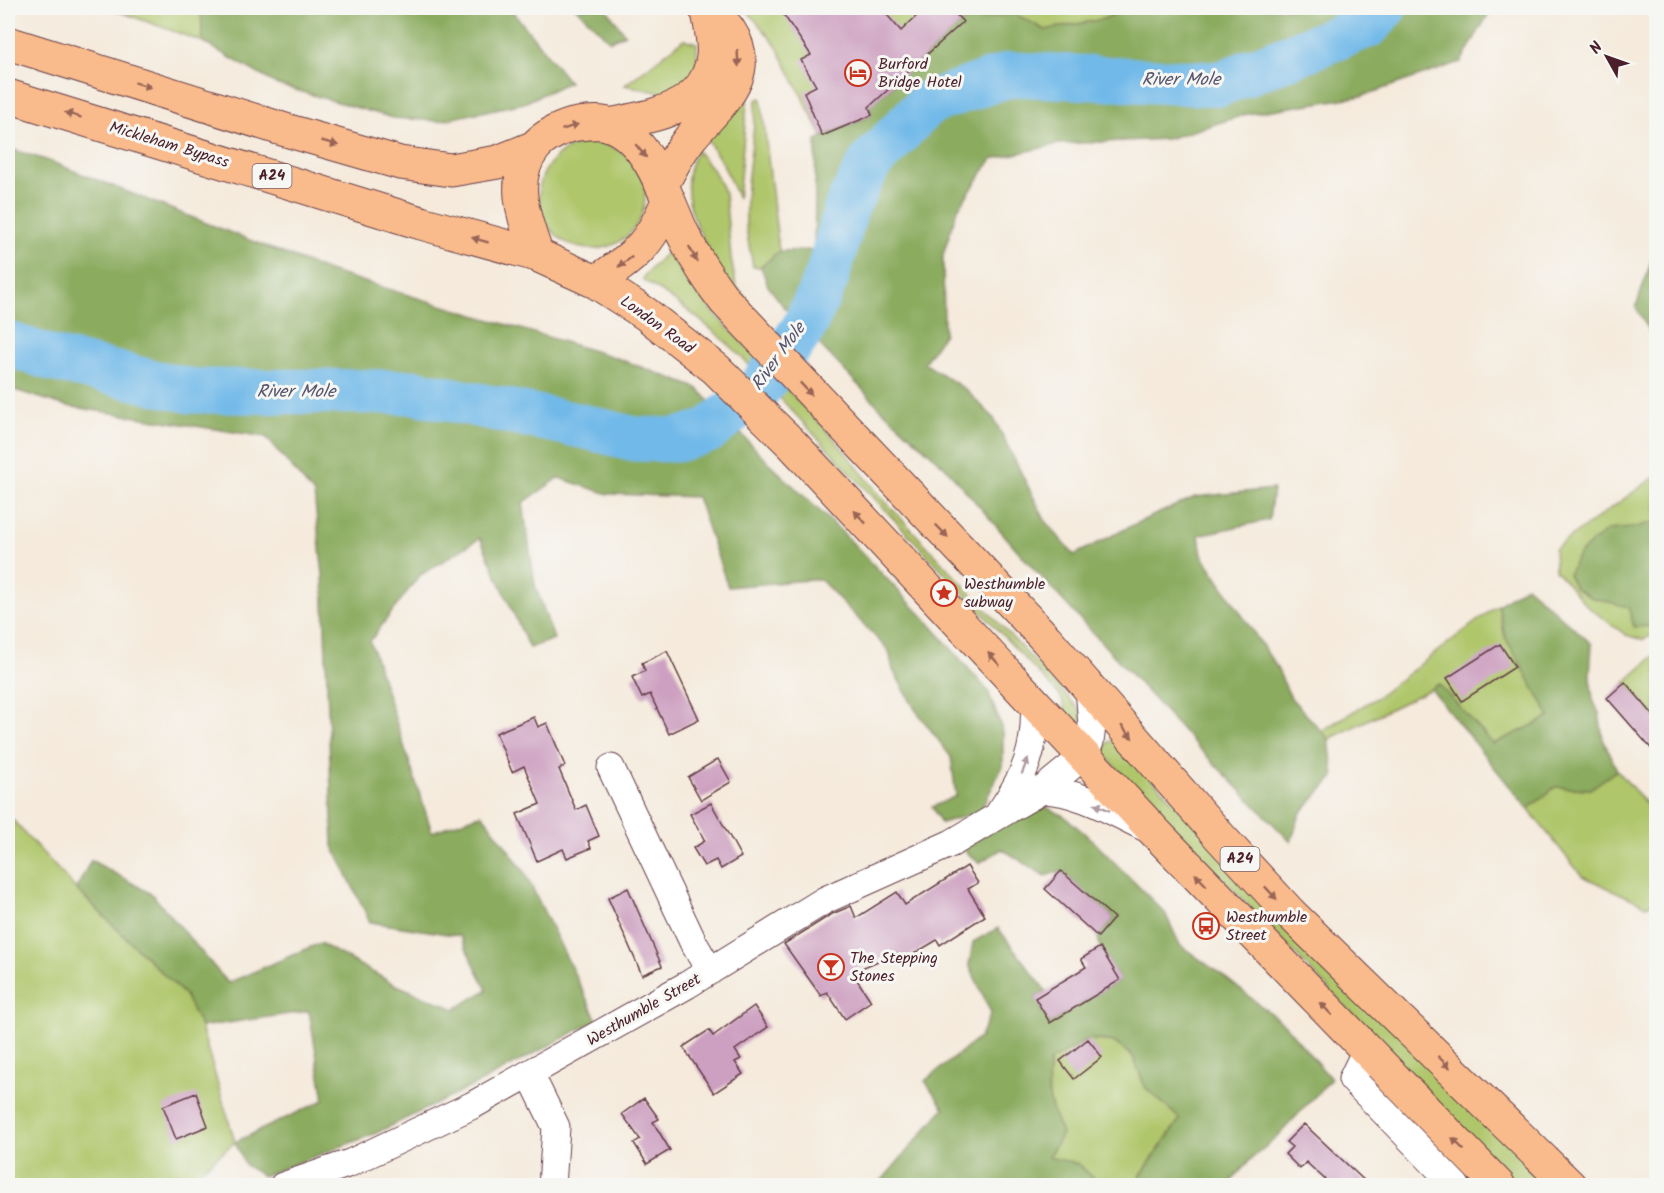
<svg xmlns="http://www.w3.org/2000/svg" width="1664" height="1193" viewBox="0 0 1664 1193" font-family="Kalam,sans-serif">
	<style>
		.green { fill: #afc66a; stroke: #7c724a; stroke-width: 1.5 }
		.forest { fill: #8bab5e; stroke: #6a6544; stroke-width: 1.5 }
		.lines { fill: none; stroke-linecap: round; stroke-linejoin: round }
		.river { stroke: #71b9e9; stroke-width: 45 }
		.building { fill: #cda0c1 }
		.minor-casing { stroke: #643d46; stroke-width: 29 }
		.major-casing { stroke: #643d46; stroke-width: 35 }
		.highway-casing { stroke: #643d46; stroke-width: 35 }
		.minor { stroke: #fff; stroke-width: 27 }
		.major { stroke: #fabb8c; stroke-width: 33 }
		.highway { stroke: #fabb8c; stroke-width: 33 }
		.oneway { fill: #996557 }
		.oneway2 { fill: #ae9aa0 }
		.labels { text-anchor: middle; dominant-baseline: central; stroke-width: 6; stroke-linejoin: round; paint-order: stroke }
		.shield { fill: #f6f6f2; stroke: #7e6067; stroke-width: 1.5 }
		.shield-label { font-size: 15px; font-weight: bold; fill: #4a1f2b }
		.poi-label { font-size: 16px; fill: #4a1f2b; stroke: #f6f6f2; text-anchor: start }
		.street-label { font-size: 16px; fill: #4a1f2b; stroke: #f6f6f2 }
		.water-label { font-size: 18px; font-style: italic; fill: #58556e; stroke: #f6f6f2 }
	</style>
	<rect width="100%" height="100%" fill="#f6f6f2"/>
	<filter id="ink" filterUnits="userSpaceOnUse"><feTurbulence type="fractalNoise" baseFrequency=".0167" numOctaves="2"/><feDisplacementMap in="SourceGraphic" scale="12" xChannelSelector="R" yChannelSelector="G"/><feConvolveMatrix kernelMatrix="1 2 1 2 8 2 1 2 1" color-interpolation-filters="sRGB"/></filter>
	<filter id="wash" filterUnits="userSpaceOnUse"><feTurbulence type="fractalNoise" baseFrequency=".008" numOctaves="4" result="noise"/><feDisplacementMap in="SourceGraphic" scale="24" xChannelSelector="R" yChannelSelector="G"/><feGaussianBlur stdDeviation="1.35" result="paint"/><feColorMatrix in="noise" values="0 0 0 0 0 0 0 0 0 0 0 0 0 0 0 0 0 1.4 0 .05"/><feComposite in="paint" operator="in"/></filter>
	<g filter="url(#wash)">
		<rect width="100%" height="100%" fill="#f5eadc"/>
		<path class="green" d="M 109,8 L 201,8 L 203,42 Z
			M 745,8 L 1126,8 L 1104,19 L 1045,30 L 1015,14 L 872,115 L 822,136 L 776,45 Z
			M 684,39 L 697,43 C 698,71 695,78 674,96 L 625,85 Z
			M 748,92 L 738,199 L 723,164 L 706,138 Z
			M 761,98 L 779,251 L 761,267 L 753,267 C 751,253 747,239 746,225 C 744,184 754,142 756,100 Z
			M539 196a53 53 0 1 1 106 0a53 53 0 1 1-106 0Z
			M 697,151 L 714,171 L 725,194 L 731,258 L 736,286 L 748,301 C 741,296 732,290 727,284 C 720,276 716,264 711,255 C 694,223 676,186 697,151 Z
			M 667,252 L 672,254 L 688,282 L 713,312 L 831,435 L 883,499 L 1076,706 L 1082,713 L 1080,730 L 1067,716 L 1061,697 L 736,351 C 707,324 678,301 643,280 L 644,276 Z
			M 1656,476 L 1656,633 L 1643,640 L 1626,635 L 1588,607 L 1555,570 L 1554,549 Z
			M 1498,605 L 1505,637 L 1551,717 L 1493,744 L 1439,685 L 1329,739 L 1321,731 L 1376,698 Z
			M 1656,654 L 1656,718 L 1625,682 Z
			M 1113,740 L 1551,1185 L 1517,1185 L 1103,754 L 1107,743 Z
			M 1617,770 L 1656,815 L 1656,901 L 1647,906 L 1582,876 L 1528,809 L 1555,787 L 1590,789 Z
			M 8,815 L 76,889 L 185,995 L 201,1027 L 235,1142 L 196,1174 L 168,1185 L 8,1185 Z
			M 1088,1039 L 1114,1042 L 1133,1057 L 1145,1087 L 1180,1119 L 1134,1185 L 1101,1185 L 1078,1164 L 1048,1158 L 1062,1134 C 1048,1102 1046,1095 1050,1060 Z"/>
		<path class="forest" d="M 136,8 L 310,8 L 319,12 L 331,8 L 510,8 L 569,82 L 524,103 L 439,121 L 393,118 L 278,85 L 203,42 L 201,11 Z
			M 576,8 L 606,8 L 625,34 L 610,41 Z
			M 1126,8 L 1492,8 L 1461,62 L 1362,96 L 1247,114 L 1167,139 L 1059,144 L 992,159 L 957,210 L 943,255 L 944,334 L 924,363 L 965,389 L 993,417 L 1046,522 L 1074,555 L 1139,522 L 1195,497 L 1273,489 L 1269,520 L 1199,535 L 1202,555 L 1276,666 L 1291,698 L 1329,739 L 1334,777 L 1300,814 L 1291,842 L 1197,746 L 1032,567 L 945,467 L 880,408 L 784,307 L 768,286 L 761,267 L 779,251 L 814,250 L 816,140 L 872,115 L 869,107 L 963,22 L 1015,14 L 1045,30 L 1104,19 Z
			M 8,148 L 49,161 L 328,271 L 614,357 L 697,388 L 770,464 L 846,536 L 928,622 L 988,691 L 1003,732 L 1003,765 L 980,812 L 941,823 L 932,807 L 956,796 L 951,757 L 915,709 L 893,670 L 889,651 L 820,579 L 728,587 L 697,497 L 608,494 L 559,478 L 523,503 L 535,585 L 554,639 L 529,648 L 480,538 L 419,576 L 370,641 L 432,832 L 482,814 L 524,871 L 597,1020 L 481,1082 L 374,1134 L 263,1176 L 245,1165 L 235,1142 L 324,1100 L 309,1011 L 201,1027 L 185,995 L 76,889 L 91,860 L 152,894 L 228,983 L 320,943 L 394,984 L 455,1009 L 487,990 L 460,936 L 370,922 L 333,846 L 323,575 L 314,494 L 266,437 L 66,406 L 8,388 Z
			M 1656,247 L 1656,344 L 1636,307 Z
			M 1656,521 L 1656,626 L 1634,627 L 1628,607 L 1590,597 L 1575,588 L 1568,574 L 1580,553 L 1607,530 L 1633,528 Z
			M 1526,586 L 1592,644 L 1590,675 L 1593,700 L 1599,713 L 1603,739 L 1617,770 L 1590,789 L 1555,787 L 1528,809 L 1431,689 L 1439,684 L 1493,744 L 1550,717 L 1505,637 L 1498,605 Z
			M 1032,804 L 1044,806 L 1064,816 L 1090,838 L 1165,913 L 1180,945 L 1222,975 L 1284,1024 L 1331,1079 L 1276,1138 L 1250,1160 L 1228,1185 L 1134,1185 L 1180,1119 L 1145,1087 L 1133,1056 L 1114,1042 L 1088,1039 L 1050,1061 C 1046,1095 1048,1102 1062,1134 L 1048,1157 L 1078,1164 L 1101,1185 L 877,1186 L 944,1108 L 925,1081 L 980,1037 L 991,1013 L 969,965 L 973,942 L 998,928 L 1046,991 L 1035,998 L 1050,1023 L 1120,980 L 1100,947 L 1098,937 L 1114,918 L 1061,871 L 1045,876 L 1002,849 L 979,863 L 963,849 Z"/>
		<g class="lines">
			<path class="river" d="M 8,344 L 57,360 L 191,391 L 414,392 L 586,427 L 635,439 L 677,440 L 708,431 L 758,390 L 803,329 L 827,277 L 847,206 L 870,163 L 928,103 L 1011,74 L 1219,84 L 1369,25 L 1384,8"/>
		</g>
		<g id="blocks">
			<path class="building" d="M 779,8 L 881,8 L 901,31 L 925,8 L 950,8 L 963,22 L 869,107 L 872,115 L 822,136 L 804,92 L 816,86 L 801,60 L 811,55 Z
				M 1500,644 L 1515,667 L 1462,701 L 1447,678 Z
				M 667,651 L 699,719 L 669,734 L 650,694 L 642,698 L 632,677 L 645,671 L 642,663 Z
				M 1625,682 L 1656,718 L 1656,754 L 1607,698 Z
				M 534,717 L 538,727 L 547,723 L 565,766 L 559,769 L 576,810 L 586,805 L 599,836 L 588,841 L 591,848 L 567,858 L 563,849 L 537,861 L 517,814 L 540,804 L 524,766 L 512,772 L 496,733 Z
				M 718,759 L 731,782 L 701,800 L 688,777 Z
				M 711,803 L 741,857 L 721,869 L 716,860 L 704,866 L 693,848 L 705,841 L 690,814 Z
				M 967,866 L 978,883 L 968,889 L 985,916 L 940,945 L 937,940 L 902,961 L 897,953 L 852,972 L 871,1001 L 845,1019 L 827,992 L 821,996 L 784,944 L 832,914 L 851,906 L 856,918 L 897,892 L 905,905 Z
				M 1061,871 L 1114,918 L 1098,937 L 1045,889 Z
				M 628,888 L 662,966 L 642,975 L 608,898 Z
				M 1100,947 L 1120,980 L 1050,1023 L 1035,998 L 1086,967 L 1081,959 Z
				M 754,1006 L 768,1027 L 735,1050 L 741,1059 L 735,1062 L 743,1074 L 714,1093 L 683,1047 L 709,1030 L 713,1036 Z
				M 1088,1039 L 1102,1057 L 1074,1079 L 1060,1061 Z
				M 196,1093 L 208,1126 L 176,1139 L 163,1106 Z
				M 644,1098 L 659,1119 L 653,1122 L 670,1150 L 647,1164 L 634,1143 L 640,1139 L 622,1114 Z
				M 1304,1124 L 1369,1185 L 1331,1185 L 1306,1162 L 1300,1169 L 1285,1154 L 1292,1147 L 1286,1142 Z"/>
		</g>
	</g>
	<g filter="url(#ink)">
		<use href="#blocks" fill-opacity="0" stroke="#643d46" stroke-width="1.5"/>
		<g class="lines">
			<defs>
				<path id="minor" d="M 611,768 L 693,942 L 710,971
					M 1042,790 C 1080,791 1114,813 1148,829
					M 999,813 C 1025,776 1037,748 1034,701
					M 1366,1050 L 1352,1079 L 1456,1186
					M 530,1074 L 556,1127 L 552,1186
					M 283,1186 L 350,1163 L 473,1105 L 687,985 L 825,900 L 952,843 L 1042,790 L 1085,755 L 1090,742 L 1092,726 L 1089,688"/>
				<path id="major" d="M 610,125 C 653,115 706,110 713,57 C 715,43 710,25 708,11
					M 662,185 C 670,169 679,152 691,137 C 717,105 759,76 729,30 C 723,21 712,16 705,8"/>
				<path id="highway" d="M 8,43 L 282,129 L 400,163 L 451,170 L 498,162 L 535,147
					M 8,96 L 421,223 L 537,255 L 596,282 L 646,314 L 716,369 L 793,445 L 1155,832 L 1499,1186
					M 537,255 C 525,220 508,180 535,147 C 544,136 564,126 578,124 C 589,123 600,121 610,125 C 649,139 666,197 682,232 C 694,257 708,279 725,301 L 1046,639 L 1221,838 L 1290,913 L 1570,1186
					M 596,282 C 636,255 649,246 668,201"/>
			</defs>
			<use href="#minor" class="minor-casing"/>
			<use href="#major" class="major-casing"/>
			<use href="#highway" class="highway-casing"/>
			<use href="#minor" class="minor"/>
			<use href="#major" class="major"/>
			<use href="#highway" class="highway"/>
		</g>
		<defs><path id="oneway-solid" d="M-6-.8H1V-3.2L6.5 0L1 3.2V.8H-6Z" transform="scale(1.5)"/></defs>
		<g class="oneway">
			<use href="#oneway-solid" transform="translate(738 58) rotate(86)"/>
			<use href="#oneway-solid" transform="translate(143 85) rotate(17)"/>
			<use href="#oneway-solid" transform="translate(73 115) rotate(-163)"/>
			<use href="#oneway-solid" transform="translate(570 127) rotate(-18)"/>
			<use href="#oneway-solid" transform="translate(330 143) rotate(16)"/>
			<use href="#oneway-solid" transform="translate(641 151) rotate(51)"/>
			<use href="#oneway-solid" transform="translate(480 240) rotate(-164)"/>
			<use href="#oneway-solid" transform="translate(693 254) rotate(63)"/>
			<use href="#oneway-solid" transform="translate(625 262) rotate(144)"/>
			<use href="#oneway-solid" transform="translate(806 389) rotate(47)"/>
			<use href="#oneway-solid" transform="translate(860 517) rotate(-133)"/>
			<use href="#oneway-solid" transform="translate(942 531) rotate(46)"/>
			<use href="#oneway-solid" transform="translate(994 659) rotate(-133)"/>
			<use href="#oneway-solid" transform="translate(1127 732) rotate(49)"/>
			<use href="#oneway-solid" transform="translate(1201 880) rotate(-134)"/>
			<use href="#oneway-solid" transform="translate(1271 893) rotate(47)"/>
			<use href="#oneway-solid" transform="translate(1326 1009) rotate(-134)"/>
			<use href="#oneway-solid" transform="translate(1444 1062) rotate(43)"/>
			<use href="#oneway-solid" transform="translate(1458 1144) rotate(-135)"/>
		</g>
		<g class="oneway2">
			<use href="#oneway-solid" transform="translate(1025 766) rotate(-68)"/>
			<use href="#oneway-solid" transform="translate(1102 807) rotate(-155)"/>
		</g>
	</g>
	<defs>
		<symbol id="hotel-ring" viewBox="-11 -11 22 22"><circle r="9.5" fill="#f6f6f2" stroke="#c8321e" stroke-width="1.5"/><path d="M-6-4.5h1.5V1H6V5H4.5V3h-9V5H-6ZM-4 0a1.8 1.8 0 1 1 3.6 0ZM.5 0V-2.5h3Q6-2.5 6 0Z" fill="#c8321e"/></symbol>
		<symbol id="sight-ring" viewBox="-11 -11 22 22"><circle r="9.5" fill="#f6f6f2" stroke="#c8321e" stroke-width="1.5"/><path d="M0-6L1.8-2.2L6-1.7L2.9 1.2L3.7 5.4L0 3.3L-3.7 5.4L-2.9 1.2L-6-1.7L-1.8-2.2Z" fill="#c8321e"/></symbol>
		<symbol id="bus-ring" viewBox="-11 -11 22 22"><circle r="9.5" fill="#f6f6f2" stroke="#c8321e" stroke-width="1.5"/><path d="M-5-6H5V4H4V6H2V4H-2V6H-4V4H-5ZM-3.5-4V0h7V-4ZM-3.5 1.2v1.5H-2V1.2ZM2 1.2v1.5H3.5V1.2Z" fill="#c8321e"/></symbol>
		<symbol id="bar-ring" viewBox="-11 -11 22 22"><circle r="9.5" fill="#f6f6f2" stroke="#c8321e" stroke-width="1.5"/><path d="M-6-5H6L.8 .8V4.5H3.5V6h-7V4.5H-.8V.8Z" fill="#c8321e"/></symbol>
	</defs>
	<g fill-rule="evenodd">
		<use href="#hotel-ring" x="843" y="58" width="30" height="30"/>
		<use href="#sight-ring" x="929" y="578" width="30" height="30"/>
		<use href="#bus-ring" x="1191" y="911" width="30" height="30"/>
		<use href="#bar-ring" x="816" y="952" width="30" height="30"/>
	</g>
	<g class="labels">
		<g class="shield">
			<rect x="252.5" y="164" width="39" height="24" rx="4.5"/>
			<rect x="1220.5" y="847" width="39" height="24" rx="4.5"/>
		</g>
		<g class="shield-label">
			<text x="272" y="176">A24</text>
			<text x="1240" y="859">A24</text>
		</g>
		<g class="poi-label">
			<text x="878" y="64">Burford<tspan x="878" dy="18">Bridge Hotel</tspan></text>
			<text x="964" y="584">Westhumble<tspan x="964" dy="18">subway</tspan></text>
			<text x="1226" y="917">Westhumble<tspan x="1226" dy="18">Street</tspan></text>
			<text x="850" y="958">The Stepping<tspan x="850" dy="18">Stones</tspan></text>
		</g>
		<g class="street-label">
			<text transform="translate(169 145) rotate(17)">Mickleham Bypass</text>
			<text transform="translate(657 325) rotate(36)">London Road</text>
			<text transform="translate(644 1010) rotate(-30)">Westhumble Street</text>
		</g>
		<g class="water-label">
			<text x="1181" y="80">River Mole</text>
			<text transform="translate(779 357) rotate(-54)">River Mole</text>
			<text x="296" y="392">River Mole</text>
		</g>
	</g>
	<rect width="1664" height="1193" fill="none" stroke="#f6f6f2" stroke-width="30"/>
	<g transform="translate(1607 57) rotate(310)" stroke="#f6f6f2" stroke-width="4.5" paint-order="stroke">
	<path d="M0-4.5L10 22L0 15L-10 22Z" fill="#4a1f2b"/>
	<text y="-9" font-size="16" font-weight="bold" text-anchor="middle" fill="#4a1f2b">N</text>
	</g>
</svg>
